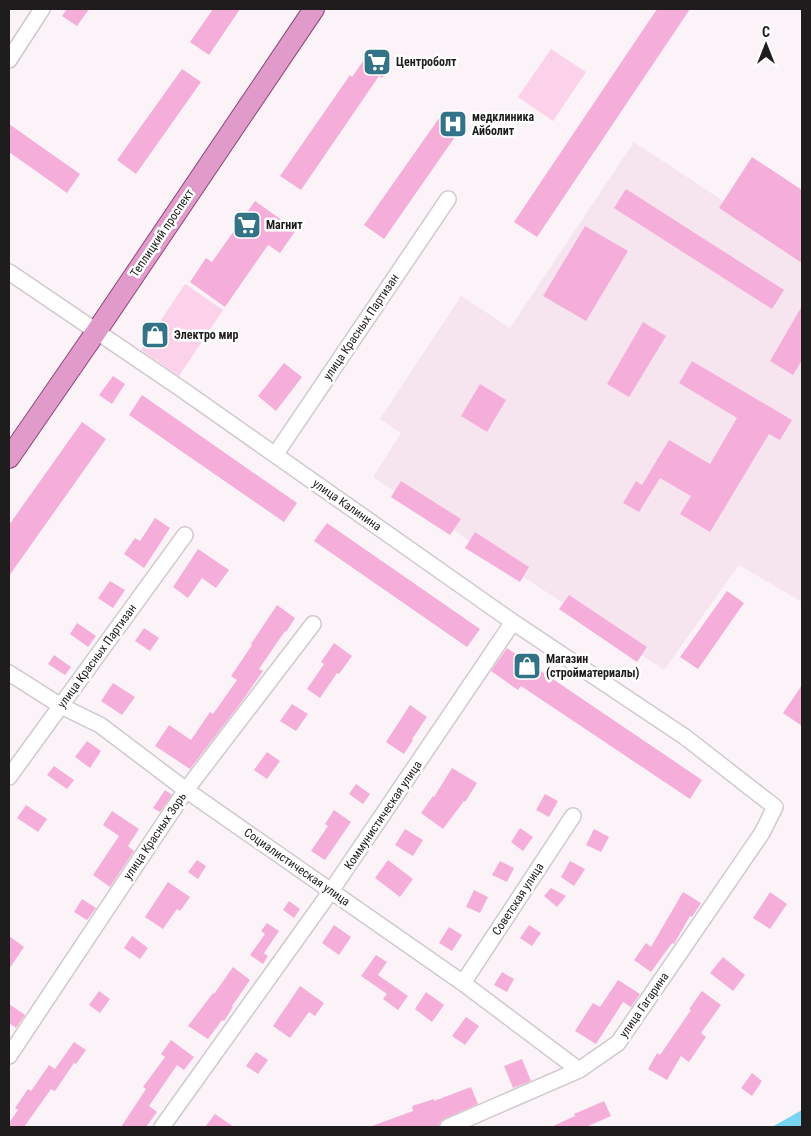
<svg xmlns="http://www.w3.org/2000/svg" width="811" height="1136" viewBox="0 0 811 1136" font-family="'Roboto Condensed',sans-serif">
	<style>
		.built { fill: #f6e5ef }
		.green { fill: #fbd2ea }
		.water { fill: #77d5f3 }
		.building { fill: #f5aeda }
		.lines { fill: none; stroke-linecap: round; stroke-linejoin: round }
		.minor-casing { stroke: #d1c8cd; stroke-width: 18 }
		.major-casing { stroke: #904377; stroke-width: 22 }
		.minor { stroke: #fff; stroke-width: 15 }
		.major { stroke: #e19bca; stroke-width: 20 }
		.labels { text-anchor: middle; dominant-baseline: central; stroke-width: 5; stroke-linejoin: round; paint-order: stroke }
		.poi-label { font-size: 12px; font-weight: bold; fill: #1f1c1e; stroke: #fff; text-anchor: start }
		.street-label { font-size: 12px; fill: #1f1c1e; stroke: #fff }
	</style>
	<rect width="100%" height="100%" fill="#fcf3f8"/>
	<path class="built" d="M 634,142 L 802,253 L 802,602 L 739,565 L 664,670 L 373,477 L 401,433 L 380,419 L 461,296 L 510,328 Z"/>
	<path class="green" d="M 551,49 L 586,72 L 553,121 L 518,97 Z
		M 185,284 L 223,310 L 179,376 L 141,350 Z"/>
	<path class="water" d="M 802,1110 L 802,1127 L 772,1127 Z"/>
	<path class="building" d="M 67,9 L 89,9 L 77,26 L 62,16 Z
		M 213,9 L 240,9 L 209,55 L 190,42 Z
		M 657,9 L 690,9 L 537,237 L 514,222 Z
		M 373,52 L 378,52 L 383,55 L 388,59 L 389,63 L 389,69 L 382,78 L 379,76 L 301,190 L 280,176 L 350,75 L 352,77 L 368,54 Z
		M 182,69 L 201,82 L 136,174 L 117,160 Z
		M 444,111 L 464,124 L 384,239 L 364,225 Z
		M 9,124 L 80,174 L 67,193 L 9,152 Z
		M 752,157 L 802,190 L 802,263 L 719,208 Z
		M 626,189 L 784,290 L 772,309 L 614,208 Z
		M 255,201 L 296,230 L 280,253 L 268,245 L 225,307 L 190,282 L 206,258 L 212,262 Z
		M 585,226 L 628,251 L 586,321 L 543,296 Z
		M 802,306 L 802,360 L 793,375 L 770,361 Z
		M 643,322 L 666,336 L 629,397 L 607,384 Z
		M 692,361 L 792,420 L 780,440 L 769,434 L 710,532 L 680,514 L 691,496 L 660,478 L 639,512 L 623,503 L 636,481 L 642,485 L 669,440 L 710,464 L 737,418 L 679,383 Z
		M 284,363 L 302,377 L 276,411 L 258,396 Z
		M 113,376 L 125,384 L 112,404 L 99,395 Z
		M 480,384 L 506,400 L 487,432 L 461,416 Z
		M 142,395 L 297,503 L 284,522 L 129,415 Z
		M 82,422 L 106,439 L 9,576 L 9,525 Z
		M 401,481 L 461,519 L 450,535 L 391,497 Z
		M 155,518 L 170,528 L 144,568 L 124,554 L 135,538 L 140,541 Z
		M 327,523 L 480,629 L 467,647 L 314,541 Z
		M 475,532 L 529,567 L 520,582 L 465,548 Z
		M 198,549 L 229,570 L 216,588 L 202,578 L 188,598 L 173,587 Z
		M 110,581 L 125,590 L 113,608 L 98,598 Z
		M 727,591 L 744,603 L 698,669 L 680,657 Z
		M 569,595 L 647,647 L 637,662 L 559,609 Z
		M 277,605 L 295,618 L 286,632 L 285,631 L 259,669 L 263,671 L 240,704 L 190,769 L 155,746 L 169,725 L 191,740 L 210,712 L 213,714 L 237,680 L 231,676 L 252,645 L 251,644 Z
		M 77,623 L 96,636 L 88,647 L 70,634 Z
		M 144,628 L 159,638 L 150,651 L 135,641 Z
		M 334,643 L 352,656 L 339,674 L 337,673 L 320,698 L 307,689 L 324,664 L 321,662 Z
		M 507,648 L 702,780 L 690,799 L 521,686 L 518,690 L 491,671 Z
		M 54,655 L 71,667 L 65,675 L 48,664 Z
		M 113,683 L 135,697 L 122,715 L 101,701 Z
		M 802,685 L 802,726 L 783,713 Z
		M 292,704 L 308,714 L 296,731 L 280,721 Z
		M 410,705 L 427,717 L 412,739 L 413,740 L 404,754 L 386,742 Z
		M 87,741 L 101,751 L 90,768 L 75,757 Z
		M 267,752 L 280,761 L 267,779 L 254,770 Z
		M 54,766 L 74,780 L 67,789 L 47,775 Z
		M 452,768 L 477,783 L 465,802 L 464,801 L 443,829 L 421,813 L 433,796 L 434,797 Z
		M 356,784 L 370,794 L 363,804 L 349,794 Z
		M 165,790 L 172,795 L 160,812 L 153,808 Z
		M 545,794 L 558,801 L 549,817 L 536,810 Z
		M 26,805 L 47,819 L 38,832 L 17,818 Z
		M 334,810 L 351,822 L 325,860 L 311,851 L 328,826 L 325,824 Z
		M 112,811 L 139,829 L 128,846 L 134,851 L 110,887 L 93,875 L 119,836 L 103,825 Z
		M 520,828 L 533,837 L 523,851 L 511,842 Z
		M 405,829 L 423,840 L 413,856 L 395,845 Z
		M 594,829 L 609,837 L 601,852 L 586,845 Z
		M 197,860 L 206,866 L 198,879 L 188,872 Z
		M 388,860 L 413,879 L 400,897 L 375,878 Z
		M 500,861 L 514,868 L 507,882 L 492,875 Z
		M 570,861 L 585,869 L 574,886 L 561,877 Z
		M 168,882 L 190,897 L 180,911 L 177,909 L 163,929 L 145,917 Z
		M 551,888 L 566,896 L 557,907 L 544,896 Z
		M 474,890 L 488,897 L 480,913 L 466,907 Z
		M 683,892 L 701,903 L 692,917 L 690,916 L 674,944 L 672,943 L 651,972 L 634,960 L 646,943 L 651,947 Z
		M 770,892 L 787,904 L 770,929 L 753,918 Z
		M 82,899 L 96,908 L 87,920 L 74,912 Z
		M 289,901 L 300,909 L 294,918 L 283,910 Z
		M 267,923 L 279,931 L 264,953 L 268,956 L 263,964 L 250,955 L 265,934 L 261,931 Z
		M 334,925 L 351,937 L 339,955 L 322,943 Z
		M 529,925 L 541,933 L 532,946 L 520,938 Z
		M 449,927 L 462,935 L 452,951 L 439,943 Z
		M 9,936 L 24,947 L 9,969 Z
		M 132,936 L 148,948 L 140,959 L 124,948 Z
		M 376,955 L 387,962 L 378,975 L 408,996 L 398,1010 L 383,999 L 387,994 L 361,976 Z
		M 723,957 L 745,975 L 733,991 L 710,973 Z
		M 233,967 L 250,980 L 232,1006 L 233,1007 L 224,1021 L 222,1020 L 208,1039 L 188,1026 L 213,993 L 214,994 Z
		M 502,972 L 514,979 L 507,992 L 494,985 Z
		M 618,980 L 640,994 L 631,1007 L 623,1002 L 596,1044 L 575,1031 L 593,1003 L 600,1007 Z
		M 300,986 L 324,1003 L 315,1016 L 309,1012 L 290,1038 L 273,1026 Z
		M 99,991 L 110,999 L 100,1013 L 89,1005 Z
		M 702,991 L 721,1005 L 701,1033 L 706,1037 L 689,1062 L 681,1056 L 667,1080 L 648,1069 L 657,1053 L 660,1055 L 691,1010 L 689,1009 Z
		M 426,992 L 444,1005 L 432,1022 L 415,1009 Z
		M 9,1004 L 25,1015 L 16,1028 L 9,1023 Z
		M 466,1017 L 479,1026 L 465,1045 L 452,1036 Z
		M 171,1040 L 194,1057 L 184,1070 L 177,1065 L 149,1106 L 157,1112 L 146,1127 L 121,1127 L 146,1089 L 143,1087 L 165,1057 L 161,1054 Z
		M 74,1042 L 86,1050 L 76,1064 L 74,1063 L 55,1091 L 51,1089 L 24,1127 L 9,1127 L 9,1123 L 18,1110 L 15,1108 L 28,1089 L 31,1091 L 49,1065 L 55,1069 Z
		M 256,1052 L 268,1060 L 258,1074 L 246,1066 Z
		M 522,1059 L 531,1081 L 513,1088 L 504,1066 Z
		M 752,1073 L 762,1081 L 752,1096 L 741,1088 Z
		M 471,1087 L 478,1104 L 444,1119 L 440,1122 L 439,1127 L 372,1127 L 372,1126 L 413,1111 L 412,1106 L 434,1099 L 434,1101 Z
		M 604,1101 L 611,1116 L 586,1127 L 551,1127 L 575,1116 L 574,1114 Z
		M 215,1114 L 234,1127 L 205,1127 Z"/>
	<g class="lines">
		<defs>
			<path id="minor" d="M 9,60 L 42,9
				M 9,272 L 180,388 L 513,622 L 685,737 L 775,807 L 762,833 L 618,1043 L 579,1070 L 448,1127
				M 275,455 L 448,199
				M 9,673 L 61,706 L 100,725 L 186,790 L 463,983 L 579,1070
				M 9,777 L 185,535
				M 463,983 L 573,816
				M 9,1056 L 186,790 L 313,624
				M 162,1127 L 331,891 L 513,622"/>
			<path id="major" d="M 9,458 L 96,332 L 314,9"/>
		</defs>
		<use href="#minor" class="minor-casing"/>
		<use href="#major" class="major-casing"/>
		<use href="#minor" class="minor"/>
		<use href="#major" class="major"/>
	</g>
	<defs>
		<symbol id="supermarket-square" viewBox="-11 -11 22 22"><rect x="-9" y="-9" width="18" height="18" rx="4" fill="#337387" stroke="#fff"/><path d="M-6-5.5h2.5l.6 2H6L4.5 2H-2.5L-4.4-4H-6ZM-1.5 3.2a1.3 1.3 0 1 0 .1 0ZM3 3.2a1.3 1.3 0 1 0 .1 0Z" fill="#fff"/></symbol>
		<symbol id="hospital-square" viewBox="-11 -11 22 22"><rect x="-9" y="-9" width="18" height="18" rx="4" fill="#337387" stroke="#fff"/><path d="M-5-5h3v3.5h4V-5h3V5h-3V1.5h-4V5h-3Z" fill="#fff"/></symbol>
		<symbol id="shop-square" viewBox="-11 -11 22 22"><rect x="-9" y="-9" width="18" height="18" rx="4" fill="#337387" stroke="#fff"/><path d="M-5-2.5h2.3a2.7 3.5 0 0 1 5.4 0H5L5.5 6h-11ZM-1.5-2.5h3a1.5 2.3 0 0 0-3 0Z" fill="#fff"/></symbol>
	</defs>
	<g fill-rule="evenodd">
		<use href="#supermarket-square" x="361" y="46" width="32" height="32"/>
		<use href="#hospital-square" x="437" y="108" width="32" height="32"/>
		<use href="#supermarket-square" x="231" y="209" width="32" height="32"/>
		<use href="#shop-square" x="139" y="319" width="32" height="32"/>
		<use href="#shop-square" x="511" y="650" width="32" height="32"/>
	</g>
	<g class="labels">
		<g class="poi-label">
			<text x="396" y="62">Центроболт</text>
			<text x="472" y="117">медклиника<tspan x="472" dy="14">Айболит</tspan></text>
			<text x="266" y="225">Магнит</text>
			<text x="174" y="335">Электро мир</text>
			<text x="546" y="659">Магазин<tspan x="546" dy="14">(стройматериалы)</tspan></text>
		</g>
		<g class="street-label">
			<text transform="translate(162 233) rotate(-56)">Теплицкий проспект</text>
			<text transform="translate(361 327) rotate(-56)">улица Красных Партизан</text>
			<text transform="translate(347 505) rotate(35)">улица Калинина</text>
			<text transform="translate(97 656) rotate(-54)">улица Красных Партизан</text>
			<text transform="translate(383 815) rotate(-56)">Коммунистическая улица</text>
			<text transform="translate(155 836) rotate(-56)">улица Красных Зорь</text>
			<text transform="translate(297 867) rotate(35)">Социалистическая улица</text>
			<text transform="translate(518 899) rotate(-57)">Советская улица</text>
			<text transform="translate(644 1005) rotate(-55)">улица Гагарина</text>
		</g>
	</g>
	<rect width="811" height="1136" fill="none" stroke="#1f1c1e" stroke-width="20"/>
	<g transform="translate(766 45)" stroke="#ffffff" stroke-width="4" paint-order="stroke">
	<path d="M0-4L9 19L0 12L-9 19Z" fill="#1f1c1e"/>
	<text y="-8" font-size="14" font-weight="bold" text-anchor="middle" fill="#1f1c1e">С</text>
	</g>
</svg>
